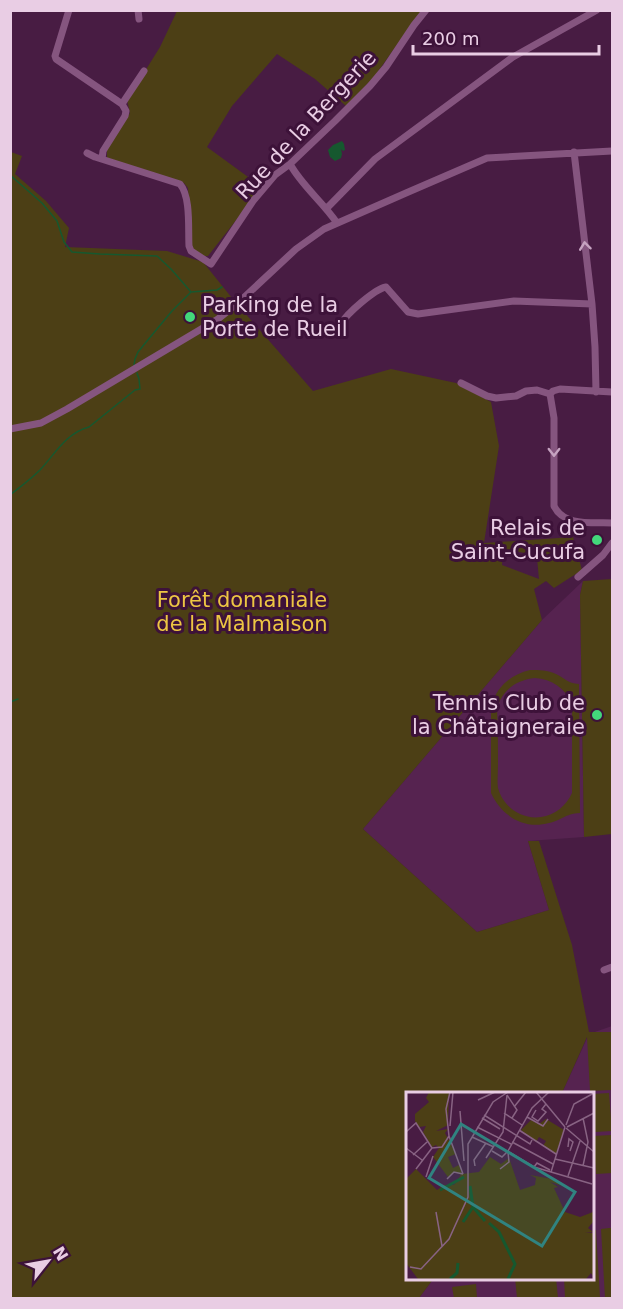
<svg xmlns="http://www.w3.org/2000/svg" width="623" height="1309" viewBox="0 0 623 1309" font-family="'DejaVu Sans',sans-serif">
	<style>
		.built { fill: #562350 }
		.green { fill: #4c3f15; fill-rule: evenodd }
		.water { fill: #16582f }
		.lines { fill: none; stroke-linecap: round; stroke-linejoin: round }
		.stream { stroke: #16582f; stroke-width: 1.5 }
		.minor { stroke: #85557f; stroke-width: 7 }
		.oneway { stroke: #c6a3c1 }
		.poi-dot { fill: #43d77b; stroke: #3d1239; stroke-width: 2 }
		.labels { text-anchor: middle; dominant-baseline: central; stroke-width: 6; stroke-linejoin: round; paint-order: stroke }
		.street-label { font-size: 21px; fill: #e9cde4; stroke: #3d1239 }
		.poi-label { font-size: 21px; fill: #e9cde4; stroke: #3d1239; text-anchor: end }
		.park-label { font-size: 21px; fill: #edc643; stroke: #3d1239 }
		.inset-river { fill: none; stroke: #16582f; stroke-width: 3 }
		.inset-road { fill: none; stroke: #886383; stroke-width: 1.5 }
		.view { fill: #308380; fill-opacity: 0.15; stroke: #308380; stroke-width: 3 }
		.inset-edge { fill: none; stroke: #e9cde4; stroke-width: 3 }
	</style>
	<rect width="100%" height="100%" fill="#481c43"/>
	<path class="built" d="M 583,581 L 580,595 L 584,837 L 528,841 L 549,910 L 477,932 L 363,829 L 542,620 Z
		M 612,1026 L 612,1298 L 419,1298 L 434,1278 L 592,1278 L 592,1093 L 562,1093 L 589,1034 Z"/>
	<path class="green" d="M 177,11 L 423,11 L 411,25 L 374,77 L 346,106 L 315,79 L 277,54 L 232,106 L 207,147 L 262,187 L 208,256 L 199,256 L 191,251 L 188,188 L 184,183 L 107,158 L 107,148 L 130,113 L 127,100 L 160,47 Z
		M 11,152 L 22,156 L 15,174 L 46,201 L 69,228 L 65,247 L 167,251 L 203,262 L 236,303 L 313,391 L 391,369 L 456,383 L 491,402 L 499,446 L 484,543 L 573,537 L 582,570 L 554,588 L 546,581 L 534,589 L 542,620 L 363,829 L 477,932 L 549,910 L 528,841 L 539,841 L 572,945 L 589,1032 L 612,1032 L 612,1090 L 590,1091 L 587,1037 L 562,1093 L 407,1093 L 407,1278 L 434,1278 L 419,1298 L 11,1298 ZM 503,549 L 525,553 L 537,558 L 539,579 L 502,565 Z
		M 612,579 L 612,834 L 584,837 L 580,595 L 583,581 Z
		M 530,670 C 539,670 548,670 556,674 C 566,679 567,683 579,684 L 580,813 C 564,814 563,820 549,823 C 523,830 501,815 491,793 L 491,705 C 498,686 510,675 530,670 ZM 535,678 C 552,679 565,688 572,704 L 572,793 C 566,806 555,815 541,817 C 522,820 503,807 498,788 C 497,781 498,773 498,765 C 498,746 498,728 497,709 C 502,690 516,680 535,678 Z
		M 609,1093 L 612,1131 L 595,1132 L 592,1094 Z
		M 611,1135 L 612,1173 L 596,1174 L 593,1136 Z
		M 609,1228 L 612,1228 L 612,1298 L 605,1298 L 601,1229 Z
		M 592,1230 L 596,1230 L 600,1298 L 565,1298 L 564,1278 L 592,1278 Z
		M 515,1278 L 556,1278 L 558,1298 L 517,1298 Z
		M 476,1284 L 477,1298 L 454,1298 L 452,1287 Z"/>
	<path class="water" d="M 342,141 L 344,144 L 345,150 L 343,151 L 341,149 L 342,154 L 341,158 L 335,161 L 330,157 L 328,150 L 333,145 Z"/>
	<g class="lines">
		<path class="stream" d="M 10,175 L 42,203 L 57,221 L 64,242 L 72,252 L 100,254 L 157,256 L 171,269 L 191,292
			M 134,365 L 135,359 L 138,352 L 147,341 L 172,311 L 191,292 L 217,290 L 222,287
			M 10,495 C 20,487 31,479 40,470 C 55,454 66,433 89,427 L 135,390 L 140,389 L 139,379 L 137,373
			M 10,702 L 18,699"/>
		<path class="minor" d="M 69,10 L 55,56 L 56,59 L 122,104
			M 138,10 L 139,19
			M 122,104 L 144,71
			M 574,152 L 592,304 L 595,347 L 596,392
			M 87,153 L 95,157 L 180,184 C 191,197 188,229 189,246 L 191,251 L 211,264 L 253,201 L 275,175 L 290,164 L 335,121 L 370,86 L 386,67 L 414,25 L 426,10
			M 102,159 L 103,151 L 125,116 L 126,111 L 122,104
			M 290,164 C 302,186 323,202 337,223
			M 327,208 L 375,159 L 513,57 L 597,10
			M 341,324 C 346,314 375,289 386,287 L 408,312 L 418,314 L 514,301 L 592,304
			M 461,383 L 487,396 L 496,398 L 516,396 L 526,391 L 537,390 L 550,394 L 553,391 L 560,389 L 612,392
			M 550,394 L 554,418 L 554,506 C 564,527 593,522 612,523
			M 10,429 L 41,423 L 67,409 L 218,319 L 238,303 L 296,249 L 324,229 L 406,193 L 487,158 L 612,151
			M 578,577 L 603,555 L 612,543
			M 604,970 L 612,967"/>
	</g>
	<defs><path id="oneway-chevron" d="M-2-3.5L2.5 0L-2 3.5" fill="none" stroke-width="1.6" stroke-linecap="round" stroke-linejoin="round" transform="scale(1.5)"/></defs>
	<g class="oneway">
		<use href="#oneway-chevron" transform="translate(585 246) rotate(-97)"/>
		<use href="#oneway-chevron" transform="translate(554 452) rotate(90)"/>
	</g>
	<g class="poi-dot">
		<circle cx="190" cy="317" r="6"/>
		<circle cx="597" cy="540" r="6"/>
		<circle cx="597" cy="715" r="6"/>
	</g>
	<g class="labels">
		<g class="street-label">
			<text transform="translate(306 125) rotate(-47)">Rue de la Bergerie</text>
		</g>
		<g class="poi-label">
			<text x="202" y="305" text-anchor="start">Parking de la<tspan x="202" dy="24">Porte de Rueil</tspan></text>
			<text x="585" y="528">Relais de<tspan x="585" dy="24">Saint-Cucufa</tspan></text>
			<text x="585" y="703">Tennis Club de<tspan x="585" dy="24">la Châtaigneraie</tspan></text>
		</g>
		<g class="park-label">
			<text x="242" y="600">Forêt domaniale<tspan x="242" dy="24">de la Malmaison</tspan></text>
		</g>
	</g>
	<g transform="translate(406 1092)">
		<rect width="188" height="188" fill="#481c43"/>
		<path d="M 23,0 L 43,0 L 42,33 L 30,39 L 42,37 L 39,41 L 50,62 L 42,65 L 47,76 L 53,73 L 56,82 L 73,80 L 84,65 L 95,72 L 103,66 L 114,98 L 129,93 L 130,86 L 124,83 L 146,87 L 157,94 L 144,90 L 152,95 L 148,96 L 159,120 L 174,125 L 187,120 L 187,130 L 182,136 L 187,140 L 179,140 L 187,141 L 187,184 L 185,181 L 180,187 L 12,187 L 0,171 L 0,87 L 10,77 L 31,98 L 38,93 L 48,93 L 55,83 L 49,80 L 42,85 L 27,65 L 33,56 L 30,53 L 26,55 L 17,40 L 20,34 L 13,35 L 9,29 L 9,22 L 23,10 L 20,6 ZM 140,27 L 158,38 L 150,62 L 137,54 L 140,49 L 133,45 L 130,50 L 115,38 L 125,28 L 136,34 L 133,32 Z" fill="#4c3f15"/>
		<path class="inset-river" d="M 34,98 L 58,85M 67,115 L 79,129M 57,130 L 67,115 L 64,94M 83,131 L 93,140 L 109,172 L 102,187M 44,187 L 51,181 L 52,171"/>
		<path class="inset-road" d="M 44,0 L 40,17 L 43,44 L 57,82M 130,0 L 159,35M 101,3 L 111,18 L 106,26M 72,8 L 89,0M 108,15 L 120,0M 130,18 L 126,25 L 132,29 L 140,20 L 136,17 L 140,12M 54,19 L 58,69M 98,21 L 116,33M 78,23 L 124,52 L 126,48M 121,25 L 137,34 L 142,27M 76,26 L 94,37M 160,33 L 168,12 L 188,1M 44,34 L 47,0M 71,35 L 105,52M 161,35 L 188,21M 160,36 L 188,60M 113,38 L 150,62M 0,40 L 10,31 L 26,56M 66,45 L 88,55M 106,50 L 147,72M 162,55 L 163,47 L 167,50 L 164,59M 0,56 L 16,68M 26,56 L 36,55 L 43,44M 86,59 L 96,65 L 101,60M 102,59 L 126,16 L 143,0M 103,60 L 128,75 L 186,92M 7,63 L 21,50M 80,66 L 97,40 L 101,3M 149,67 L 188,76M 69,74 L 68,68 L 80,51M 177,74 L 182,50 L 177,26M 128,75 L 131,71 L 144,78M 10,77 L 26,56M 94,77 L 103,70 L 102,60M 145,80 L 159,35M 162,84 L 174,49M 20,85 L 27,64M 41,87 L 48,80 L 57,82M 30,120 L 36,154M 4,175 L 15,177 L 43,147 L 62,105 L 62,52 L 87,10 L 102,0"/>
		<path class="view" d="M 55,32 L 169,100 L 136,154 L 23,86 Z"/>
		<rect width="188" height="188" class="inset-edge"/>
	</g>
	<rect width="623" height="1309" fill="none" stroke="#e9cde4" stroke-width="24"/>
	<g transform="translate(48 1261) rotate(59)" stroke="#3d1239" stroke-width="4.5" paint-order="stroke">
	<path d="M0-4.5L10 22L0 15L-10 22Z" fill="#e9cde4"/>
	<text y="-9" font-size="16" font-weight="bold" text-anchor="middle" fill="#e9cde4">N</text>
	</g>
	<path d="M413 45v9h186v-9" fill="none" stroke="#e9cde4" stroke-width="3"/>
	<text x="422" y="45" font-size="18" fill="#e9cde4" stroke="#3d1239" stroke-width="4.5" paint-order="stroke">200 m</text>
</svg>
